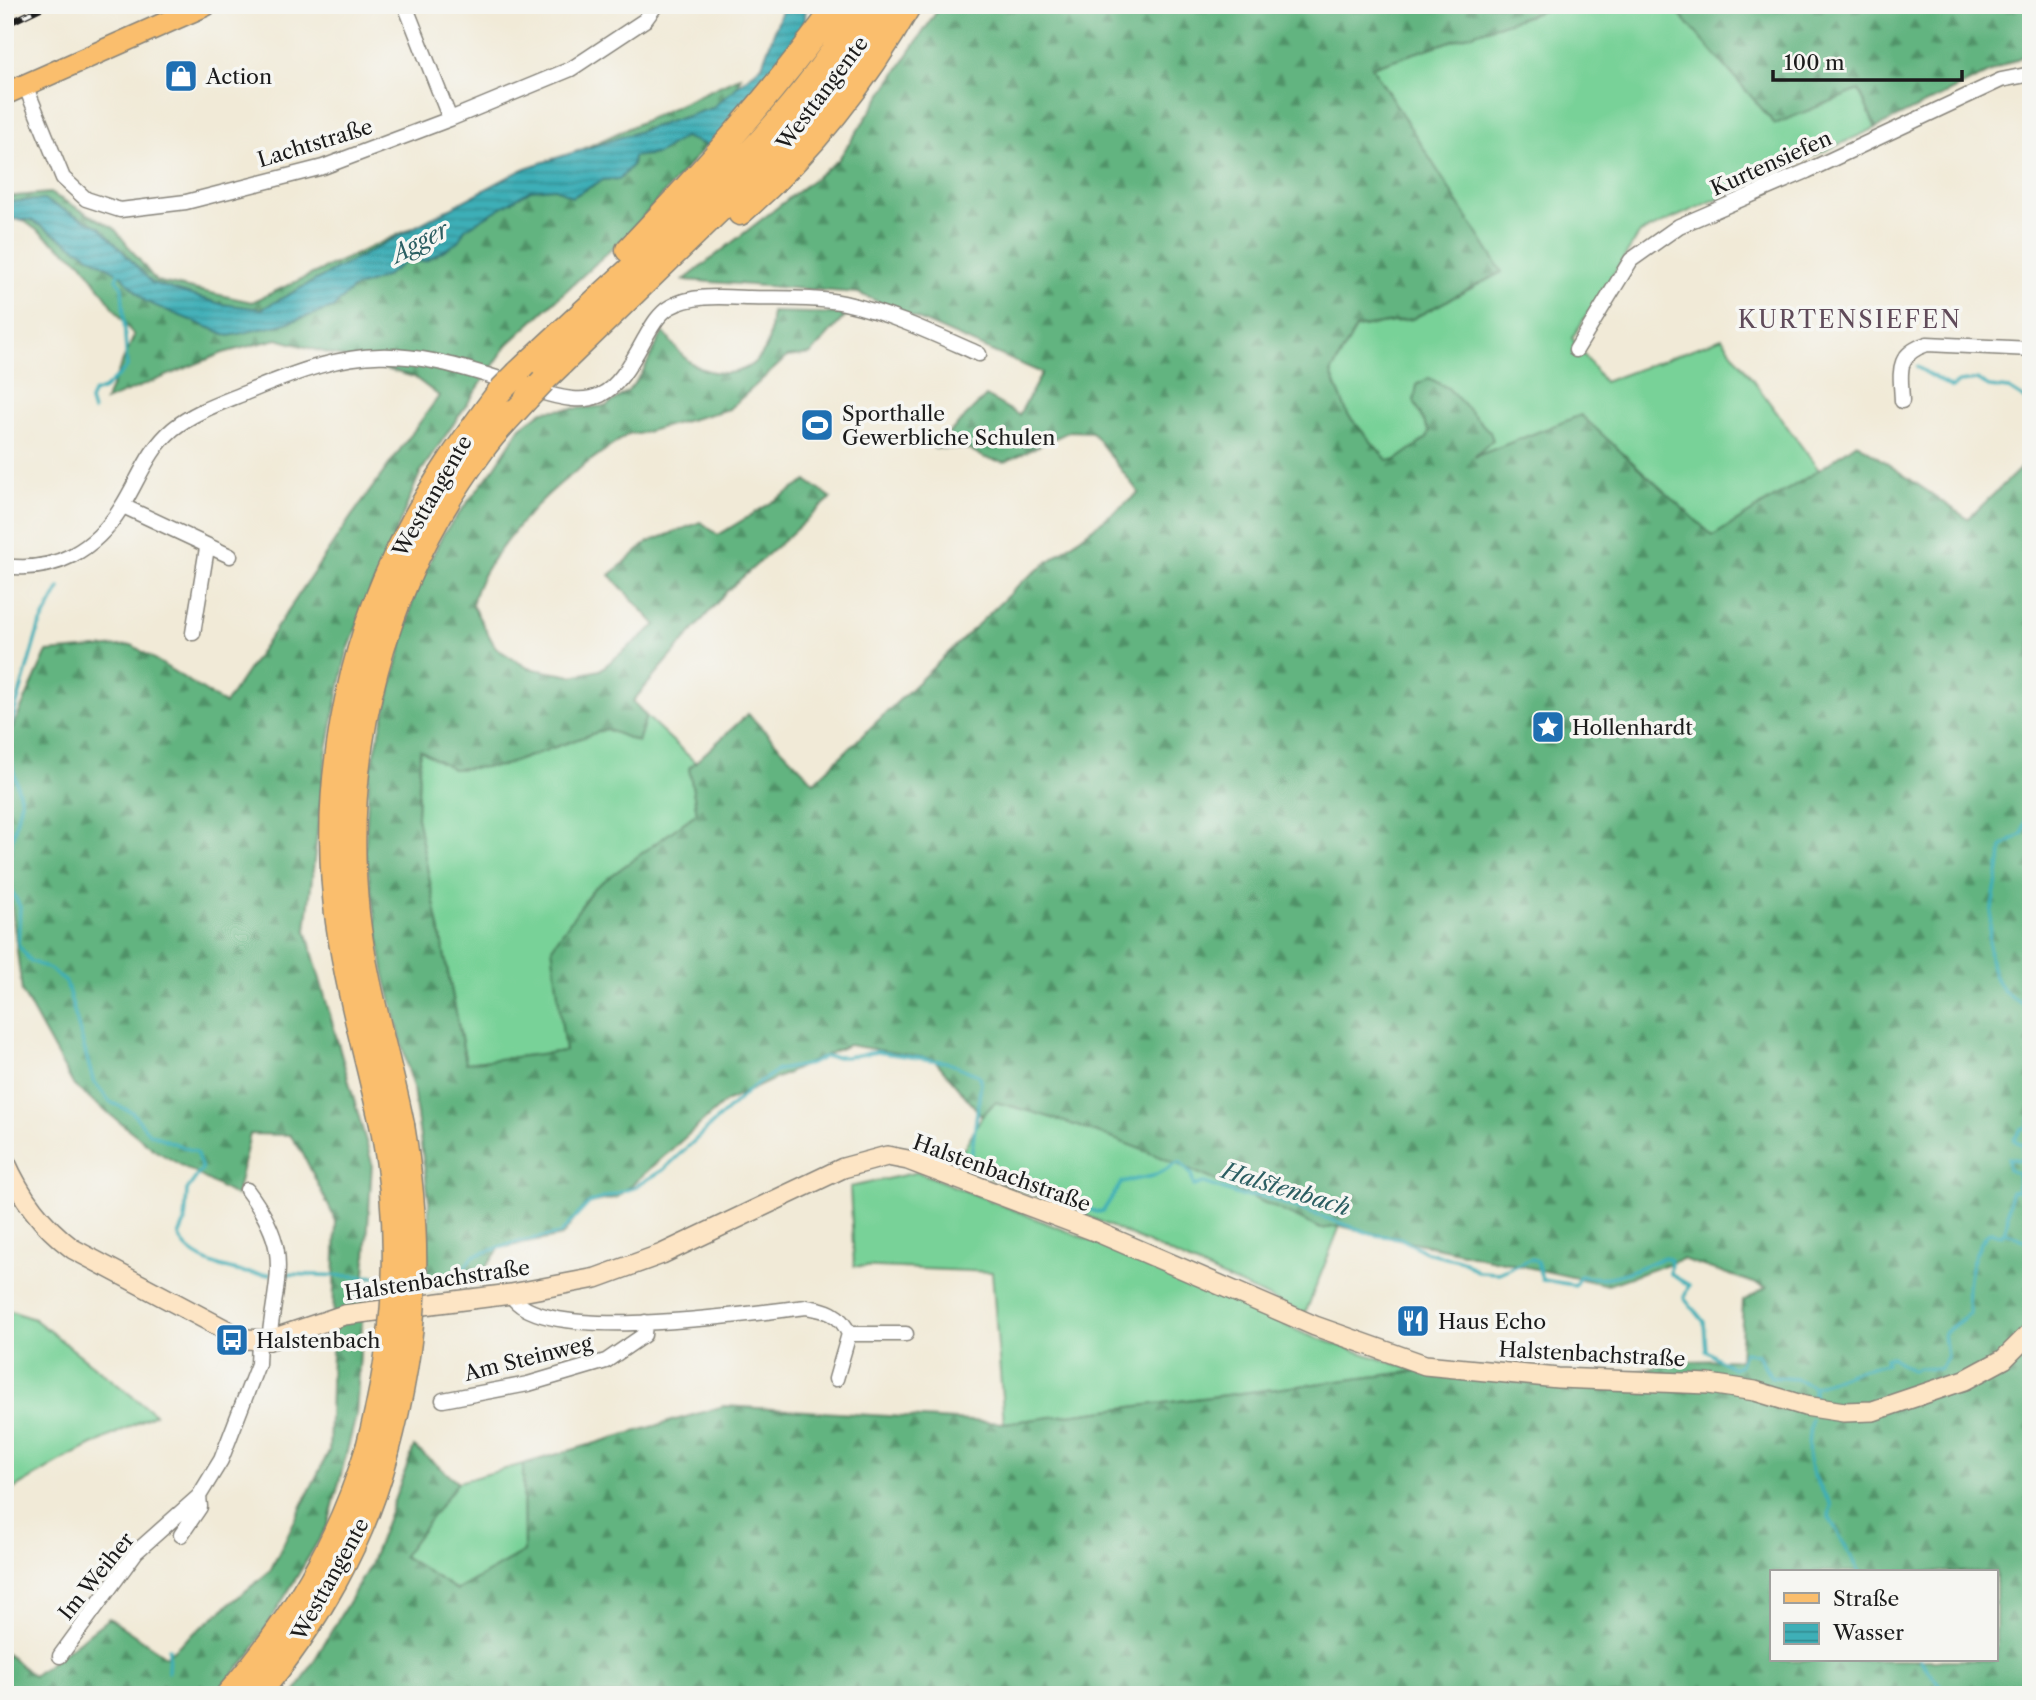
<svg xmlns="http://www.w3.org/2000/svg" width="2036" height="1700" viewBox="0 0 2036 1700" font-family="'Libre Caslon Text',serif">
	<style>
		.grass { fill: #78d298; stroke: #4a775a; stroke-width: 2 }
		.forest { fill: url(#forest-firs); stroke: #3f684e; stroke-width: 2; fill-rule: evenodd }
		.water { fill: url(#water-rules); stroke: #2d666a; stroke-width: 2 }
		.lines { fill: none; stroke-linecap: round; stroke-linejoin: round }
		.stream { stroke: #3eafb7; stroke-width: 3.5 }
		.street-casing { stroke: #86837a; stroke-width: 17 }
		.secondary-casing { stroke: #86837a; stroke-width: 22 }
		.primary-casing { stroke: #86837a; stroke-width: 24 }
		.highway-casing { stroke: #86837a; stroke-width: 27 }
		.street { stroke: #fff; stroke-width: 14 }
		.secondary { stroke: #fde5c5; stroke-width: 19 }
		.primary { stroke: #fabe6d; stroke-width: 21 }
		.highway { stroke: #fabe6d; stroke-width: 24 }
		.rail-casing { stroke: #1c1c1c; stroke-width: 6 }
		.rail { stroke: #f6f6f2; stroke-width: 3.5; stroke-dasharray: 10; stroke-linecap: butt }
		.highway-bridge-casing { stroke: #86837a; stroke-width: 27; stroke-linecap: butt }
		.highway-bridge { stroke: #fabe6d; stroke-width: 24 }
		.labels { text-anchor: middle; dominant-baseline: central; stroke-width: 7; stroke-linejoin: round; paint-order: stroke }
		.poi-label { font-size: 21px; fill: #1c1c1c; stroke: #f6f6f2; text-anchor: start }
		.street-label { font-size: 21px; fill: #1c1c1c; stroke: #f6f6f2 }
		.water-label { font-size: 23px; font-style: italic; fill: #2b5e62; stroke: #f6f6f2 }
		.quarter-label { font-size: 24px; letter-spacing: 2px; fill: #604b5a; stroke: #f6f6f2 }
	</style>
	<defs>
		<pattern id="forest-firs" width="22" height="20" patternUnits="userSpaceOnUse" patternTransform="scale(1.75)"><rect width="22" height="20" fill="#62b480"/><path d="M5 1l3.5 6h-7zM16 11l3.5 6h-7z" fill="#509268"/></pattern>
		<pattern id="water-rules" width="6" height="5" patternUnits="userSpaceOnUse" patternTransform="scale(1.75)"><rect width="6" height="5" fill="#3eafb7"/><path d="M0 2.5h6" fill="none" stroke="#338e94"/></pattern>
	</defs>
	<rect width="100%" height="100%" fill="#f6f6f2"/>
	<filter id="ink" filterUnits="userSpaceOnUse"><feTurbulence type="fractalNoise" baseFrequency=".0143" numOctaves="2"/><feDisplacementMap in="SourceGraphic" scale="14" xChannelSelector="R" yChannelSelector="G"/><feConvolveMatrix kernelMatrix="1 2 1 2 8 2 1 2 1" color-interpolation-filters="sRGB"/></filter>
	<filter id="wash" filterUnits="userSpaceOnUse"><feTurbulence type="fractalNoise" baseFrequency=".00686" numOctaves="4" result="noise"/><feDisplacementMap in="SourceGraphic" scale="28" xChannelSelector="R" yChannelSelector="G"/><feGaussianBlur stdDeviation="1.57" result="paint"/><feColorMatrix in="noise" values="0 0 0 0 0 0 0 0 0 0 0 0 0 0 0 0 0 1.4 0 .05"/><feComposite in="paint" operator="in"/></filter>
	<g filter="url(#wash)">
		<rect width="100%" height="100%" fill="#f1ead7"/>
		<path class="grass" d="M 1560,5 L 1672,5 L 1775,123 L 1859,90 L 1876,128 L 1640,233 L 1572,338 L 1604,382 L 1722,338 L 1819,470 L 1713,536 L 1581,416 L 1472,458 L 1387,460 L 1348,415 L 1331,373 L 1356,328 L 1412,319 L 1501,272 L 1372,67 Z
			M 646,716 L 695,762 L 689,768 L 697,813 L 594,889 L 553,947 L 565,1051 L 466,1063 L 417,817 L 420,750 L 453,769 L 502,766 L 606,729 L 638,742 Z
			M 995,1102 C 1109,1130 1214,1179 1321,1229 L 1340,1226 L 1305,1314 L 1094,1219 L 955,1164 L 982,1116 Z
			M 918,1172 L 1155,1266 L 1305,1334 L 1417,1371 L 1004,1423 L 992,1272 L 854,1266 L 850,1187 Z
			M 5,1309 L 34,1319 L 155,1414 L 70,1456 L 5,1494 Z
			M 523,1464 L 524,1552 L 457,1590 L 402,1556 L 458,1482 Z"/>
		<path class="forest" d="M 941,5 L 1560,5 L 1372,67 L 1502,272 L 1412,319 L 1356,328 L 1331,373 L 1348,415 L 1387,460 L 1396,460 L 1427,438 L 1429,432 L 1414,401 L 1417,385 L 1429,378 L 1448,388 L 1490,432 L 1493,440 L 1474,457 L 1581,415 L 1713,536 L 1819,470 L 1857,443 L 1968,519 L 2031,458 L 2031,1695 L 294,1695 L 370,1565 L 414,1447 L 458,1482 L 403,1556 L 457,1590 L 524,1552 L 523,1464 L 724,1406 L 1004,1423 L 1417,1371 L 1572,1387 L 1683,1361 L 1740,1360 L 1743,1301 L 1766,1287 L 1682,1259 L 1608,1285 L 1340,1226 L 1321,1229 C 1215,1179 1109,1130 995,1102 L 982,1116 L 934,1059 L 848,1045 L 725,1102 L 618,1197 L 586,1204 L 562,1236 L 500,1248 L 480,1275 L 427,1288 L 429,1200 L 413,1088 L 384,972 L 365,851 L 369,776 L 415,591 L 443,534 L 495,467 L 521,427 L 543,411 L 606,406 L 628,391 L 641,375 L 663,332 C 670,339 676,350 684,357 C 709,381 753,379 767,345 C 771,336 770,322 772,312 L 847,314 L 811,354 L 787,357 L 729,409 L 638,434 L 630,433 C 576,470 545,490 505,543 C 490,563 477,580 472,605 L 496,648 L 528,668 L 572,676 L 600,670 L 656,625 L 610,575 L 648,542 L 701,522 L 718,535 L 807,481 L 831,498 L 726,592 L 633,701 L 646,716 L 638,742 L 606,729 L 502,766 L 453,769 L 420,750 L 417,817 L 466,1063 L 565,1051 L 552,947 L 593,889 L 697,813 L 689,768 L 748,714 L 814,782 L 1023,581 L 1139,493 L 1092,432 L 1070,431 L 1005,462 L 985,458 L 969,449 L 934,448 L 986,396 L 1019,415 L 1042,373 L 858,293 L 684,280 L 838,160 ZM 1772,1572 L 1996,1572 L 1996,1660 L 1772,1660 Z
			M 1672,5 L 2031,5 L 2031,57 L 2027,54 L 1876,128 L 1859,90 L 1775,124 Z
			M 741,76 L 719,131 L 630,232 L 508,344 L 420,473 L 347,652 L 327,749 L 306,930 L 372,1163 L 356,1416 L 328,1525 L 249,1656 L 214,1695 L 5,1695 L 5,1652 L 33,1676 L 109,1618 L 166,1656 L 270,1571 L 329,1451 L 336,1221 L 302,1152 L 290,1135 L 250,1134 L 236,1196 L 156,1151 L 74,1086 L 22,992 L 5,852 L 5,744 L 47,652 L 132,645 L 225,704 L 351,517 L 439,396 L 414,377 L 277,339 L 223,353 L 105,401 L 134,336 L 82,263 L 5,207 L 5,197 L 50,193 L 114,228 L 156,281 L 252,302 Z"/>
		<path class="water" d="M 784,5 L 806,5 L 803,46 L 712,147 L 684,137 L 657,154 L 633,157 L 632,165 L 620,179 L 603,180 L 572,197 L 555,188 L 531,190 L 465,229 L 458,242 L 426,261 L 404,263 L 383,278 L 352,289 L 333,308 L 280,325 L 229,336 L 146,302 L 122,276 L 31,220 L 5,219 L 5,202 L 44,200 L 100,227 L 152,283 L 221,304 L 262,309 L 525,168 L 712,108 L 762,65 Z"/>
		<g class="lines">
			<path class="stream" d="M 1917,367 L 1952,388 L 1959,382 L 1977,380 L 1989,387 L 2009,389 L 2031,403
				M 93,411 L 90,401 L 93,393 L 104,389 L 127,367 L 122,287 L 116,279 L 119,271
				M 60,588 L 39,627 L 6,741 L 21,801 L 7,862 L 9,885 L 20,907 L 18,944 L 30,961 L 50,969 L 66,982 L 93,1080 L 110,1102 L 132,1112 L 149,1133 L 196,1152 L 202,1169 L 187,1190 L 185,1222 L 179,1236 C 189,1263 244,1276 270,1274
				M 2031,811 L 2026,818 L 2023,833 L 2002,847 C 1998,893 1963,989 2029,1005 L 2031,1009
				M 2005,1232 L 2031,1243
				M 281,1274 L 385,1277
				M 424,1279 L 445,1280 L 458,1276 L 473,1256 L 521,1241 L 560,1234 L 589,1203 L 633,1188 L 663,1170 L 750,1089 L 778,1070 L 811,1064 L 824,1057 L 846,1057 L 877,1052 L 946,1062 L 978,1075 L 981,1083 L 970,1164 L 973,1169 L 1097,1212 L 1103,1211 L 1122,1182 L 1153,1176 L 1180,1162 L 1191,1174 L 1194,1186 L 1204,1183 L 1242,1196 L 1262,1196 L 1375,1235 L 1400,1238 L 1426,1252 L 1463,1261 L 1478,1272 L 1499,1273 L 1531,1259 L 1537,1261 L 1542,1280 L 1575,1285 L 1580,1276 C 1616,1283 1633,1269 1665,1257 L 1671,1260 L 1670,1274 L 1689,1285 L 1684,1297 L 1704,1322 L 1706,1351 L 1732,1368 L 1740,1365 L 1744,1352 L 1758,1355 L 1771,1377 L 1796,1379 L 1814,1387
				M 1814,1387 L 1862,1369 L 1886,1364 L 1885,1359 L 1891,1357 L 1912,1371 L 1918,1368 L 1940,1369 L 1947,1357 L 1944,1333 L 1970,1313 C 1963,1290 1972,1248 1990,1232 L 2002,1235 C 2011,1223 2006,1205 2012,1191 L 2018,1191 L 2018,1174 L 2009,1170 L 2008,1158 L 2023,1161 L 2023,1145 L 2014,1140 L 2021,1129 L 2028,1127 L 2031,1117
				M 1814,1397 L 1814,1387
				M 1811,1420 C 1804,1463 1809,1469 1831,1505 L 1829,1517 L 1860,1572
				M 1920,1660 L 1948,1695
				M 168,1672 L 169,1648"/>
		</g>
	</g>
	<g filter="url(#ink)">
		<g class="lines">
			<defs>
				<path id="street" d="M 405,5 L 450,119
					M 25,85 L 63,178 L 86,199 L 120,210 L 186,202 L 323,167 L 450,119 L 571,69 L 645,20 L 656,5
					M 1576,350 L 1631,260 L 1679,226 L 1807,171 L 2001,80 L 2031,74
					M 531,389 C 598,411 612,399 644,340 C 651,328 658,314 670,307 C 693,294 723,297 749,298 C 780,299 814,297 844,303 C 890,313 936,335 979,354
					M 1902,401 C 1901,373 1894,355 1927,344 L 2031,349
					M 123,506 L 230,556
					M 5,566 C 55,573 95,550 121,508 C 139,480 147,451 173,429 C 195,411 224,402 250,391 C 360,345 399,346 512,383
					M 193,633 L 207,548
					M 247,1190 C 292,1250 277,1271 269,1340
					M 511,1294 C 535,1347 752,1313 806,1307 C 826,1310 840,1313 849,1334 L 906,1334
					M 836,1379 L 849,1334
					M 443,1400 L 528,1384 L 606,1361 L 644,1335 L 645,1322
					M 181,1535 L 200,1507 L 199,1496
					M 60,1656 L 136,1552 L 199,1496 L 221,1460 L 258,1364 L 259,1341"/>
				<path id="secondary" d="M 5,1161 C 21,1197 41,1225 73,1249 L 243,1339 L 269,1340 L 344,1315 L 511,1294 L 596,1278 L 662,1254 L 843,1168 L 887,1156 L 908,1160 L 1095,1231 L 1315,1326 L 1425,1365 L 1558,1378 L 1709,1384 L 1755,1391 L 1805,1406 L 1844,1412 L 1873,1411 L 1965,1380 L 2004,1359 L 2031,1332"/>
				<path id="primary" d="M 5,94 L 206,5"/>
				<path id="highway" d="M 740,213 C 807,155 865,83 909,5
					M 628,250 C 702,172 774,93 837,5
					M 518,373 C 639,257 776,151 863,5
					M 543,381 L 773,158 L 829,91 L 885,5
					M 402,1125 C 388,1054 365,986 357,913 C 340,749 383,583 482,450 C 495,431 512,415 527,398
					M 383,1129 C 368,1060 348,992 338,922 C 320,794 345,652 405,537 C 431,485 465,438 500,391
					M 228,1695 C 292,1621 340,1542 368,1448
					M 257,1695 C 315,1626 363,1542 386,1455"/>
			</defs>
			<use href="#street" class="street-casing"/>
			<use href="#secondary" class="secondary-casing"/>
			<use href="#primary" class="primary-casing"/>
			<use href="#highway" class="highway-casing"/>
			<use href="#street" class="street"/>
			<use href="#secondary" class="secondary"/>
			<use href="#primary" class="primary"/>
			<use href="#highway" class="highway"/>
			<defs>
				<path id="rail" d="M 5,25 L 47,5"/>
			</defs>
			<use href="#rail" class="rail-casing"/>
			<use href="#rail" class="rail"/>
			<defs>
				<path id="highway-bridge" d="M 500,391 L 518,373
					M 527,398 L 543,381
					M 368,1448 C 396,1342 404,1238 383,1129
					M 386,1455 C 418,1338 422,1245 402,1125"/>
			</defs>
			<use href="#highway-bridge" class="highway-bridge-casing"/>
			<use href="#highway-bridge" class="highway-bridge"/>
		</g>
	</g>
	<defs>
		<symbol id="shop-square" viewBox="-11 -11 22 22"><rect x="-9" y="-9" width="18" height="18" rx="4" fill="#1f6fb2" stroke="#f6f6f2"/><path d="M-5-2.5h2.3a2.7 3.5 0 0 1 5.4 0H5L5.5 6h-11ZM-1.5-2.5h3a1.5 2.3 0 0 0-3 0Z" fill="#fff"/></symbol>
		<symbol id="stadium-square" viewBox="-11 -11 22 22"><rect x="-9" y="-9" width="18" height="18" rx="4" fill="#1f6fb2" stroke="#f6f6f2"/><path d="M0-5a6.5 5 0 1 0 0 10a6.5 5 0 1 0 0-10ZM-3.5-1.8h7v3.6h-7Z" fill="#fff"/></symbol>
		<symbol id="sight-square" viewBox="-11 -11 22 22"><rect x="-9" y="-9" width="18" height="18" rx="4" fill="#1f6fb2" stroke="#f6f6f2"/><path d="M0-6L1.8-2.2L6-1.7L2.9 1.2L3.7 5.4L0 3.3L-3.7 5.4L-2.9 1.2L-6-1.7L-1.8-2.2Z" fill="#fff"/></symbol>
		<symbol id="restaurant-square" viewBox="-11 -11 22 22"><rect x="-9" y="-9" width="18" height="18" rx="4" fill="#1f6fb2" stroke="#f6f6f2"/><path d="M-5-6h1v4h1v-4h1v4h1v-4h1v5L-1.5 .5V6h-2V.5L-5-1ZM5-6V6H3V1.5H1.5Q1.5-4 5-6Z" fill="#fff"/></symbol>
		<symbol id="bus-square" viewBox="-11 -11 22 22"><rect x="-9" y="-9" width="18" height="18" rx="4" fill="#1f6fb2" stroke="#f6f6f2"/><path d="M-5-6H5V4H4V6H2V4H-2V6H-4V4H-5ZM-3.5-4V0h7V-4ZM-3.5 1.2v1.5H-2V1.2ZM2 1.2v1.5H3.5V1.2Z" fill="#fff"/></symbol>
	</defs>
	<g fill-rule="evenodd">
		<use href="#shop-square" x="162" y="57" width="38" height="38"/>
		<use href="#stadium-square" x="798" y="406" width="38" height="38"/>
		<use href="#sight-square" x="1529" y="708" width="38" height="38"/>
		<use href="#restaurant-square" x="1394" y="1302" width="38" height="38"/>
		<use href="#bus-square" x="213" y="1321" width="38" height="38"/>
	</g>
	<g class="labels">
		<g class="poi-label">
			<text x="206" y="76">Action</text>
			<text x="842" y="413">Sporthalle<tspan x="842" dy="24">Gewerbliche Schulen</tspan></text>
			<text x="1572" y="727">Hollenhardt</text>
			<text x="1438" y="1321">Haus Echo</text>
			<text x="256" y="1340">Halstenbach</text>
		</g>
		<g class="street-label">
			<text transform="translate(822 93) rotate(-53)">Westtangente</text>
			<text transform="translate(315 143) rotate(-17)">Lachtstraße</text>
			<text transform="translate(1771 163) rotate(-24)">Kurtensiefen</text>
			<text transform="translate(432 496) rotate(-60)">Westtangente</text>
			<text transform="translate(1002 1173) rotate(20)">Halstenbachstraße</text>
			<text transform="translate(437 1280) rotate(-8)">Halstenbachstraße</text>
			<text transform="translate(1592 1354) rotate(3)">Halstenbachstraße</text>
			<text transform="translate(528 1358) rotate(-14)">Am Steinweg</text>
			<text transform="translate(96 1576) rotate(-51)">Im Weiher</text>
			<text transform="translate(330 1579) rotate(-61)">Westtangente</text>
		</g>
		<g class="water-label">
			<text transform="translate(420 242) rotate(-28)">Agger</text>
			<text transform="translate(1286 1189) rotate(17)">Halstenbach</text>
		</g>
		<g class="quarter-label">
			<text x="1850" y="319">KURTENSIEFEN</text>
		</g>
	</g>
	<rect width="2036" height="1700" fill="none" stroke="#f6f6f2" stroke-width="28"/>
	<rect x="1770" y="1570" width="228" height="91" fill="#f6f6f2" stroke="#9f9f9c" stroke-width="2"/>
	<rect x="1784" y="1593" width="35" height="10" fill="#fabe6d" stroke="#9f9f9c" stroke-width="2"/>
	<text x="1833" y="1606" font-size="21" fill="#1c1c1c">Straße</text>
	<rect x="1784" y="1623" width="35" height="21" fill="url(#water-rules)" stroke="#9f9f9c" stroke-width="2"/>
	<text x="1833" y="1640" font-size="21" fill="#1c1c1c">Wasser</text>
	<path d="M1773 70v10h189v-10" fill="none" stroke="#1c1c1c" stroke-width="3.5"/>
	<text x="1784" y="70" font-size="21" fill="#1c1c1c" stroke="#f6f6f2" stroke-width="5" paint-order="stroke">100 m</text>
</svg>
